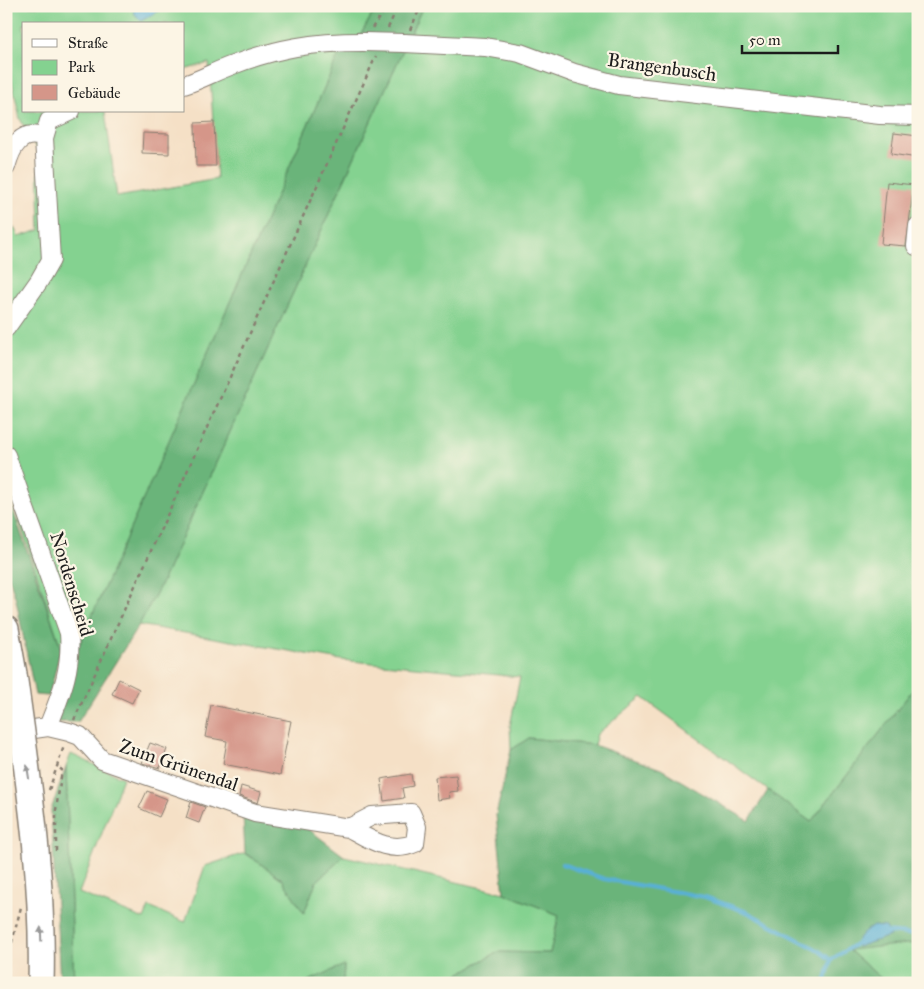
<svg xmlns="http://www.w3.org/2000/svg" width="924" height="989" viewBox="0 0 924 989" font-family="'IM FELL Great Primer',serif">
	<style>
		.green { fill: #84d290; stroke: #507756; fill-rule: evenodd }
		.forest { fill: #6bb47a; stroke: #44684b }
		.water { fill: #59b0d6; stroke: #3a6679 }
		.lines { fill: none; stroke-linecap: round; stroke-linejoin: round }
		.stream { stroke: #59b0d6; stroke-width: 4 }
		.building { fill: #d59689 }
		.minor-casing { stroke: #887e71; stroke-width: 20 }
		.highway-casing { stroke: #887e71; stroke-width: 28 }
		.path { stroke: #887e71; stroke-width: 2.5; stroke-dasharray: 4 4; stroke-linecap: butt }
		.minor { stroke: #fff; stroke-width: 18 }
		.highway { stroke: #fff; stroke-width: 25 }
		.minor-bridge-casing { stroke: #887e71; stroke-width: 20; stroke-linecap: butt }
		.highway-bridge-casing { stroke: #887e71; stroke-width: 28; stroke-linecap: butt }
		.minor-bridge { stroke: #fff; stroke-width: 18 }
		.highway-bridge { stroke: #fff; stroke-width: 25 }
		.oneway { fill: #999 }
		.labels { text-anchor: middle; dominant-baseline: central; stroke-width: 4.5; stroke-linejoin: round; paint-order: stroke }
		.street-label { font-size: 19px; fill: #1c1c1c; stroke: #fcf5e5 }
	</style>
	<rect width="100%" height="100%" fill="#fcf5e5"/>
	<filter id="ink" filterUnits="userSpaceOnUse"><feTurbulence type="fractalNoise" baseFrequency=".02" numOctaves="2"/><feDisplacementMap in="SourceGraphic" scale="10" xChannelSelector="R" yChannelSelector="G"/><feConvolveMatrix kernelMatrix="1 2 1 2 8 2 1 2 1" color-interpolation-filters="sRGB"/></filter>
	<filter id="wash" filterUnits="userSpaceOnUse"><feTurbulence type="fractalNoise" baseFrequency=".0096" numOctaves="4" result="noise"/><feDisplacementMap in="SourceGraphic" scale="20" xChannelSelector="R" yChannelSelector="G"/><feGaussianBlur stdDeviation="1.12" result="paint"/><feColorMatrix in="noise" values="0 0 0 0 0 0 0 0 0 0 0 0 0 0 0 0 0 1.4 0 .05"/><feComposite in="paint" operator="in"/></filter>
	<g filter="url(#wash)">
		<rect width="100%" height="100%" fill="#f5e0c6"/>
		<path class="green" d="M 6,6 L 377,6 L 360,36 L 339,54 L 76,652 L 61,648 L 6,480 L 6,230 L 15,228 L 18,237 L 40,230 L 38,151 L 20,119 L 6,54 ZM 24,24 L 184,24 L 184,70 L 209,63 L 217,179 L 117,197 L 105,111 L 24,111 Z
			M 423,6 L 918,6 L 918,683 L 811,822 L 642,697 L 597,734 L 594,745 L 529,738 L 511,750 L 510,726 L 520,677 L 341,660 L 139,625 L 162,582 Z
			M 71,754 L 123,778 L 79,893 L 144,919 L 149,907 L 185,922 L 205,866 L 245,853 L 282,879 L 304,913 L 316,882 L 344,856 L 504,893 L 559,915 L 550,953 L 498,952 L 442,983 L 343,983 L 344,966 L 304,983 L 74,983 L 66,767 Z
			M 918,943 L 918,983 L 886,983 L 848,949 Z"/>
		<path class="forest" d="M 377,6 L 423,6 L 162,582 L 139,625 L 78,722 L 55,722 L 76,652 L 339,54 L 360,36 Z
			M 6,490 L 61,648 L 49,696 L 35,695 L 16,600 L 6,567 Z
			M 918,683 L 918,943 L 849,950 L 886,983 L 442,983 L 498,952 L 550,953 L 559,915 L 504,893 L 496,815 L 511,750 L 529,738 L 594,745 L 661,769 L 749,821 L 768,790 L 811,822 Z
			M 66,767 L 67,796 L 74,983 L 60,983 L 51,810 Z
			M 243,815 L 307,828 L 344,856 L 316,882 L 304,913 L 282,879 L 245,853 Z
			M 344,965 L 343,983 L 304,983 Z"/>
		<path class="water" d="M 133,6 L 168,6 L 141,21 L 134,13 Z
			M 873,926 L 886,927 L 890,936 L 857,947 C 855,936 865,932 873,926 Z"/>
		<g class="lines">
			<path class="stream" d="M 562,864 L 604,879 L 705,897 L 747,912 L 818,950 L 831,960
				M 885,932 L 918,935
				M 825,983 L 831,960 L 860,941"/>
		</g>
		<g id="blocks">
			<path class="building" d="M 214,122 L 216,166 L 196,166 L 195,123 Z
				M 143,133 L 169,134 L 169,154 L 142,153 Z
				M 894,133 L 918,136 L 918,158 L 891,154 Z
				M 887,182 L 914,185 L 906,246 L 881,244 Z
				M 119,679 L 139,689 L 132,703 L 112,694 Z
				M 211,705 L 291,721 L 280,775 L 223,764 L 227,741 L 205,737 Z
				M 150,743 L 167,749 L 160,768 L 142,763 Z
				M 411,774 L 413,786 L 402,788 L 404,798 L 384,801 L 381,779 Z
				M 456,775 L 458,791 L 449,792 L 450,798 L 437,800 L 435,777 Z
				M 241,786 L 261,792 L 258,803 L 239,796 Z
				M 147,791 L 167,799 L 159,817 L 139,808 Z
				M 191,802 L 205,807 L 199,823 L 186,818 Z"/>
		</g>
	</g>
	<g filter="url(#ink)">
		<use href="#blocks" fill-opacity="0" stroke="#887e71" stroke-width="1"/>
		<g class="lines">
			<defs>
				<path id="minor" d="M 404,43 L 485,47 L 520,53 L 574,73 L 619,85 L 880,115 L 918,116
					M 184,85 C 200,80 214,72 230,66 C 277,48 313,42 363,42
					M 6,167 C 11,148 21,128 44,138
					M 916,246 L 918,226
					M 6,328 L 39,281 L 51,260 L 44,138 L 49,121 L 71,111
					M 6,455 L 69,633 C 72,670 61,694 48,727
					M 6,729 L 13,732 L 48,727 L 69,732 L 80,736 L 102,760 L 255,813 L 349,828 L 372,816 L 411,813 L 417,827 L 415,843 C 391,854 371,840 349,828"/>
				<path id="highway" d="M 6,629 L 14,674"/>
			</defs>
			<use href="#minor" class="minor-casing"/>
			<use href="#highway" class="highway-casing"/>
			<path class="path" d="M 372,28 L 387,6
				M 388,28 L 398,6
				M 410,30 L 421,6
				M 74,720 L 376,56
				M 49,790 L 64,746
				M 56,851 L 56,810 L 62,770 L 57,766
				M 6,966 L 21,907"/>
			<use href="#minor" class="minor"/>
			<use href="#highway" class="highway"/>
			<defs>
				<path id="minor-bridge" d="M 363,42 L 404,43"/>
				<path id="highway-bridge" d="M 14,674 C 28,777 44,879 41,983"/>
			</defs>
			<use href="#minor-bridge" class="minor-bridge-casing"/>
			<use href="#highway-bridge" class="highway-bridge-casing"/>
			<use href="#minor-bridge" class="minor-bridge"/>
			<use href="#highway-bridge" class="highway-bridge"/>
		</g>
		<defs><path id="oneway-solid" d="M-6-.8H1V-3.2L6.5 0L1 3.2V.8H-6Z" transform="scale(1.25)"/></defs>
		<g class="oneway">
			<use href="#oneway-solid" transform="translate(28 772) rotate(-99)"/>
			<use href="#oneway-solid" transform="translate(41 934) rotate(-92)"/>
		</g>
	</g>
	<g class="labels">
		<g class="street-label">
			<text transform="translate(662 67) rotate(8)">Brangenbusch</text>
			<text transform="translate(72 584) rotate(73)">Nordenscheid</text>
			<text transform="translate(179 765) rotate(19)">Zum Grünendal</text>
		</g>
	</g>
	<rect width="924" height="989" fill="none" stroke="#fcf5e5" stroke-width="25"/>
	<rect x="22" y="22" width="162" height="90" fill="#fcf5e5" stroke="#a29e95"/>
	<rect x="32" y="39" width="25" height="8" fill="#ffffff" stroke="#a29e95"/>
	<text x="68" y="48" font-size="15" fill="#1c1c1c">Straße</text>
	<rect x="32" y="60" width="25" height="15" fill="#84d290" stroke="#a29e95"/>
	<text x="68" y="72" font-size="15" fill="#1c1c1c">Park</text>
	<rect x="32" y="85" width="25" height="15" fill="#d59689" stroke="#a29e95"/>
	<text x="68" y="98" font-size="15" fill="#1c1c1c">Gebäude</text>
	<path d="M742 45v8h96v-8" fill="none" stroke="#1c1c1c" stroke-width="2.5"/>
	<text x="749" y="45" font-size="15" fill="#1c1c1c" stroke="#fcf5e5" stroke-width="4" paint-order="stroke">50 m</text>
</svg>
